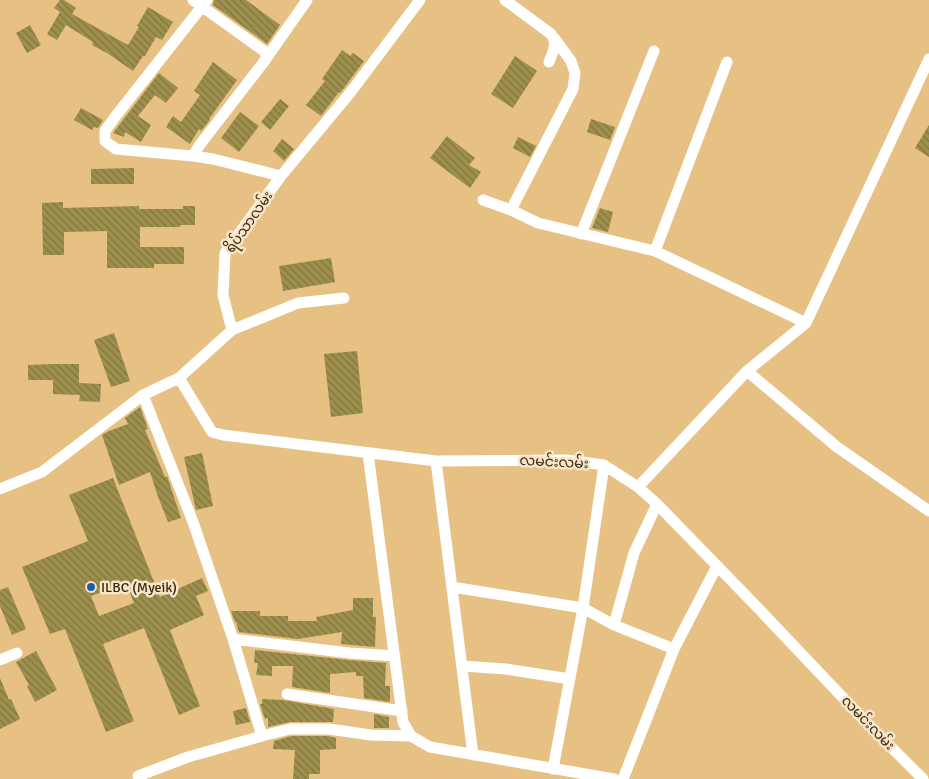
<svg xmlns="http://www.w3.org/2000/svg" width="929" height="779" viewBox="0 0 929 779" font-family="Signika,'Noto Sans Myanmar',sans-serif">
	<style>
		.building { fill: url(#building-back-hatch); fill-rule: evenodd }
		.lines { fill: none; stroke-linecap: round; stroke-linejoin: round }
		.street { stroke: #fff; stroke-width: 11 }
		.poi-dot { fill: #1f5cad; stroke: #f8e4c7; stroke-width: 2 }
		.labels { text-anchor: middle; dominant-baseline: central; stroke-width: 5; stroke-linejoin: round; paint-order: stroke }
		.street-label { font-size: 14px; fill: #36270e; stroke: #f8e4c7 }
		.poi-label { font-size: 14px; fill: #36270e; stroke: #f8e4c7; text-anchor: start }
	</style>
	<defs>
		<pattern id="building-back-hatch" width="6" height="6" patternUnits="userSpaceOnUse" patternTransform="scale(1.25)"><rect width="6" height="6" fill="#9d8f4d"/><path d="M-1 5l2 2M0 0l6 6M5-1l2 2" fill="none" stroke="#81753e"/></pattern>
	</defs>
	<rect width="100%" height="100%" fill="#e7c084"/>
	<path class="building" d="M 60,0 L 64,0 L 76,8 L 72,14 L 128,45 L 139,27 L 137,26 L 148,7 L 173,22 L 162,40 L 156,37 L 145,56 L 143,56 L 133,71 L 107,53 L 92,45 L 93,42 L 66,25 L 57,40 L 47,34 L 60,12 L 54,8 Z
		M 214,0 L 246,0 L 280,25 L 267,44 L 213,5 Z
		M 30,25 L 41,45 L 27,53 L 16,33 Z
		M 342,50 L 350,56 L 353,53 L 364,61 L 344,88 L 340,93 L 339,92 L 321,116 L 306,105 L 325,81 L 322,79 Z
		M 515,56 L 537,71 L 513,108 L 491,94 Z
		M 213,62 L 237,80 L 209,119 L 210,120 L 201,131 L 199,129 L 190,144 L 166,127 L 173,116 L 181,122 L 200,95 L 194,91 Z
		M 159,73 L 178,88 L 166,103 L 155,95 L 138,116 L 151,125 L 141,142 L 125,132 L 124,137 L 113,133 Z
		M 280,99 L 289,106 L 270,130 L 261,122 Z
		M 81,108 L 103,120 L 98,128 L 94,127 L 92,130 L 74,120 Z
		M 240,112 L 259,126 L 239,152 L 221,138 Z
		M 591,119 L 615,127 L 610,140 L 587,132 Z
		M 929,125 L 929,157 L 915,148 Z
		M 447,136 L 475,158 L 469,165 L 481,172 L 470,188 L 430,158 Z
		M 518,137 L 536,146 L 530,157 L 513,148 Z
		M 282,139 L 294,149 L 284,161 L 273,151 Z
		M 134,168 L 134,184 L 91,184 L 91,169 Z
		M 63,202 L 63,208 L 139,206 L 139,209 L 183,209 L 183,206 L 195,206 L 195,225 L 180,225 L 180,227 L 140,227 L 140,247 L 184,247 L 184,264 L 154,264 L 154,268 L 107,268 L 107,231 L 64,232 L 64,255 L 43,255 L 42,203 Z
		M 600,208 L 613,212 L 608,232 L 592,228 Z
		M 331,258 L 335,282 L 283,291 L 279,266 Z
		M 114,333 L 130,381 L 111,387 L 94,340 Z
		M 357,351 L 363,413 L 331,417 L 324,354 Z
		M 54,364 L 79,364 L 79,383 L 101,384 L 100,402 L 79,401 L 80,395 L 53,394 L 53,380 L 28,380 L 28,365 Z
		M 140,407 L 148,429 L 145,430 L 165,477 L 167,476 L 181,518 L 168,522 L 157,494 L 150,472 L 119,485 L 102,435 L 109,431 L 128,424 L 125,418 Z
		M 202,453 L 213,506 L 196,510 L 184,457 Z
		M 113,478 L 160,597 L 202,578 L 208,591 L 196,596 L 204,615 L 170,630 L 200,706 L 179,715 L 144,628 L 103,644 L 134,721 L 106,732 L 65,629 L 50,634 L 22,567 L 88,541 L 69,495 ZM 126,583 L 134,603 L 99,616 L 91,596 Z
		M 8,587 L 26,629 L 12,635 L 0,606 L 0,590 Z
		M 353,598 L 373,598 L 373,617 L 376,617 L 375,647 L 341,644 L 342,632 L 298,639 L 239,632 L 236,622 L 235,622 L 231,611 L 260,611 L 260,616 L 288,616 L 288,621 L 317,621 L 316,617 L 353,610 Z
		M 255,650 L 349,660 L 386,663 L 385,686 L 390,686 L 390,702 L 364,698 L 363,676 L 356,676 L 356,672 L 330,674 L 330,693 L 292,687 L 293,666 L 272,666 L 272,676 L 256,675 L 258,663 L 254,663 Z
		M 36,651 L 57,690 L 35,702 L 27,686 L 29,685 L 16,662 Z
		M 0,678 L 9,700 L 11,699 L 20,719 L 0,729 Z
		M 262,699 L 283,700 L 334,709 L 333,722 L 290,722 L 268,727 L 268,718 L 265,719 L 260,704 L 262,704 Z
		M 246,708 L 250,722 L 236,725 L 233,711 Z
		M 374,714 L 389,717 L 389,728 L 374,728 Z
		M 291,736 L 328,736 L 336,738 L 336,749 L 320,750 L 320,774 L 309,774 L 309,779 L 293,779 L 295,750 L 273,749 L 274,741 Z"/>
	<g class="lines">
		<path class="street" d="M 193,0 L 264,51 L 267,57
			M 207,0 L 115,117 L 105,131 L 105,141 L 116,149 L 193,156 L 213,159 L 281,176
			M 505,0 L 551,34 C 558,43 553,52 549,62
			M 193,156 L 199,146 L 263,63 L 307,0
			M 483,200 L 511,210 L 538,223 L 655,251 L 806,323
			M 511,210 L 573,89 L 575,73 L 571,61 L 555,39
			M 581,234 L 654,51
			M 655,251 L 727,62
			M 232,330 L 298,303 L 344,298
			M 747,371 L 837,447 L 929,511
			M 179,378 L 212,432 L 223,435 L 436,461 L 567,460 L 604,465 L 638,487 L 657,504 L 759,609 L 866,722 L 923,779
			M 143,395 L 193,522 L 233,639 L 262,736
			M 368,453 L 403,722 L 411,736 L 430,747 L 614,779
			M 436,461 L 473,755
			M 638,487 L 747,371 L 806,323 L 929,59
			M 0,489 L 42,472 L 143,395 L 179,378 L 232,330 L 223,295 L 225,253 L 281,176 L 350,93 L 420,0
			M 452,587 L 583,608 L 604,465
			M 614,625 L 634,553 L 657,504
			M 233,639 L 350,653 L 395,656
			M 0,660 L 17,653
			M 462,666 L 506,669 L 570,679
			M 287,694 L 402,711
			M 553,769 L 583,608 L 614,625 L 674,649
			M 138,776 L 188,757 L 262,736 L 290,729 L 329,729 L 371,735 L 411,736
			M 623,779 L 674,649 L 717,566"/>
	</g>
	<circle class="poi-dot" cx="91" cy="587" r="5"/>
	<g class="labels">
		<g class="street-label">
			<text transform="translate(249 222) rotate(-55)">ရိပ်သာလမ်း</text>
			<text transform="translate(554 462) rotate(3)">လမင်းလမ်း</text>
			<text transform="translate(868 723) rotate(46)">လမင်းလမ်း</text>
		</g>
		<g class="poi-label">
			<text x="101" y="587">ILBC (Myeik)</text>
		</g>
	</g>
</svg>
